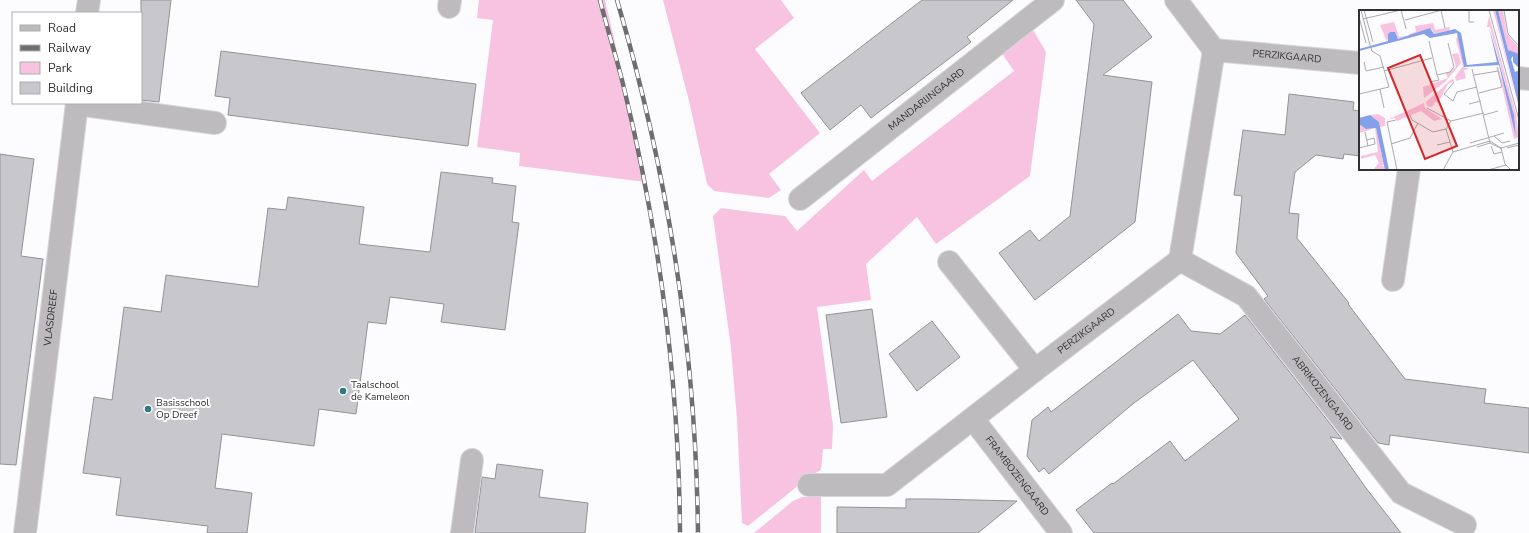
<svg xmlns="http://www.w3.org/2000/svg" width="1529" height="533" viewBox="0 0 1529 533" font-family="'Nunito Sans',sans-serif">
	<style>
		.green { fill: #f8c3e0 }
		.building { fill: #c7c7cc; stroke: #939397 }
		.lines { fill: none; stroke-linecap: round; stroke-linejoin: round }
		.street-casing { stroke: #d7d7d9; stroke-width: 24 }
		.street { stroke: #bdbbbd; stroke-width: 22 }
		.rail-casing { stroke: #6e6e70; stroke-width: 4.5 }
		.rail { stroke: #fff; stroke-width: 3; stroke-dasharray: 9; stroke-linecap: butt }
		.poi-dot { fill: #317883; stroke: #fff; stroke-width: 1.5 }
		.labels { text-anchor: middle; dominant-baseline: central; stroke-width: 4; stroke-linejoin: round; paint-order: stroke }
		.street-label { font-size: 10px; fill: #313132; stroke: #fff }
		.poi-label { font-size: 10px; fill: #313132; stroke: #fff; text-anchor: start }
		.inset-road { fill: none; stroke: #abaaac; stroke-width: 1 }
		.view { fill: #d62828; fill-opacity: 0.15; stroke: #d62828; stroke-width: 2 }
		.inset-edge { fill: none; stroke: #313132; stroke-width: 2 }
	</style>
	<rect width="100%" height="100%" fill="#fcfbfe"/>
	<path class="green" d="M 479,0 L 605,0 L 633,120 L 645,182 L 519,166 L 520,153 L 477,147 L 493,20 L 477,18 Z
		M 663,0 L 781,0 L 794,18 L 755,49 L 820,133 L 769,174 L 781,190 L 769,198 L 714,191 L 707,184 L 690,105 Z
		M 1032,28 L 1046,52 L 1030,176 L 936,244 L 917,217 L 866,264 L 871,300 L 817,307 L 833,426 L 832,449 L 823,449 L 821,470 L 810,476 L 748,526 L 742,523 L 737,419 L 731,348 L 713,216 L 721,208 L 785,216 L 797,231 L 864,170 L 872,181 L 1014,71 L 1001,52 Z
		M 802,497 L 821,497 L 821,533 L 754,533 L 793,501 Z"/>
	<path class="building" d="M 141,0 L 171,0 L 159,102 L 141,100 Z
		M 922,0 L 1013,0 L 967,37 L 971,42 L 871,118 L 861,105 L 830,130 L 801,93 Z
		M 1076,0 L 1123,0 L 1152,37 L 1103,75 L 1152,82 L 1135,222 L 1035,300 L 999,253 L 1030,230 L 1039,241 L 1070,216 L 1094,24 Z
		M 221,51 L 476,84 L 468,146 L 228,115 L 230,98 L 215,96 Z
		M 1289,94 L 1354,102 L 1353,110 L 1360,111 L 1360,156 L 1344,154 L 1343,159 L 1316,155 L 1295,172 L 1289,213 L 1299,214 L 1297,238 L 1349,303 L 1348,304 L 1405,379 L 1486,389 L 1484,403 L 1529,408 L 1529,453 L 1390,435 L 1389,445 L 1378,443 L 1264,299 L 1268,296 L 1236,253 L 1242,196 L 1234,195 L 1243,130 L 1285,135 Z
		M 0,154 L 34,159 L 21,256 L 43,259 L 16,465 L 0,464 Z
		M 441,172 L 493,178 L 492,183 L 516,186 L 512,222 L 519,223 L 505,330 L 441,322 L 444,304 L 390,297 L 386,324 L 368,322 L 356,414 L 319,409 L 314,446 L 222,434 L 215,488 L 252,493 L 247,533 L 207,533 L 208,526 L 116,515 L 121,478 L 83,473 L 94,397 L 112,400 L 124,307 L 161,312 L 166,275 L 258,287 L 268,208 L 286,210 L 288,197 L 364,207 L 359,244 L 430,252 Z
		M 872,309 L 887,417 L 841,423 L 826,315 Z
		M 1178,314 L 1191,331 L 1220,334 L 1245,315 L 1342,439 L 1330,437 L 1366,488 L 1401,533 L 1094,533 L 1076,510 L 1112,483 L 1113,484 L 1170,441 L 1185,461 L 1239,419 L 1193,360 L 1134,403 L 1049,474 L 1044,468 L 1039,472 L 1027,456 L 1032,420 L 1048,407 L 1051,412 Z
		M 932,321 L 960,357 L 917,391 L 889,354 Z
		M 497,464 L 543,470 L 539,497 L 588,503 L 585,533 L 475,533 L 482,477 L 495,479 Z
		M 906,499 L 933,499 L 1017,501 L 978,533 L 837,533 L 837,507 L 906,508 Z"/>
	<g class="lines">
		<defs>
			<g id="street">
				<path id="s1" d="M 1176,0 L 1214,50 L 1360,63"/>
				<path d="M 449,7 L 450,0"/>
				<path d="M 87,13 L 89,0"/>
				<path d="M 1518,78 L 1529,79"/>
				<path d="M 77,104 L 215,123"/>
				<path id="s2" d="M 800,199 L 1053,0"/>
				<path id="s3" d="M 1180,260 L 1246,296 L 1401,493 L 1465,525"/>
				<path d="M 949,262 L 1035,370"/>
				<path d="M 1393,280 L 1409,169"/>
				<path id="s4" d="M 973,419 L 1061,533"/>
				<path id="s5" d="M 809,485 L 887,485 L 1035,370 L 1180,260 L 1214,50"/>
				<path id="s6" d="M 25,533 L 77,103"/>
				<path d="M 462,533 L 472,460"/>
			</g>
		</defs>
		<use href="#street" class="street-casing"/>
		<use href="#street" class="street"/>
		<defs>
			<path id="rail" d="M 600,0 C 607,28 616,56 623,84 C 659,231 679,382 680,533
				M 617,0 C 668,173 696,353 698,533"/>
		</defs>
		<use href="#rail" class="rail-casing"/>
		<use href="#rail" class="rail"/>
	</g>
	<g class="poi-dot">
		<circle cx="343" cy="391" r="4"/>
		<circle cx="148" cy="409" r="4"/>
	</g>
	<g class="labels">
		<g class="street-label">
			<text stroke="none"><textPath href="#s1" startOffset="136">PERZIKGAARD</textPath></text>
			<text stroke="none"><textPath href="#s2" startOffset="161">MANDARIJNGAARD</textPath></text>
			<text stroke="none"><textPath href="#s6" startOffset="217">VLASDREEF</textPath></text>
			<text stroke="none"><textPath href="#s5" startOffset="330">PERZIKGAARD</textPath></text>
			<text stroke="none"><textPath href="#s3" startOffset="199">ABRIKOZENGAARD</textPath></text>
			<text stroke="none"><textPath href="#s4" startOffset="72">FRAMBOZENGAARD</textPath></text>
		</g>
		<g class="poi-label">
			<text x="351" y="385">Taalschool<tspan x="351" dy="12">de Kameleon</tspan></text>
			<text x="156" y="403">Basisschool<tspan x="156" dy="12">Op Dreef</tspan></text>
		</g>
	</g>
	<g transform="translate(1359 10)">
		<rect width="160" height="160" fill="#fcfbfe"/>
		<path d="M 134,0 L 136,0 L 160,101 L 139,18 ZM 139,0 L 144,0 L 148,24 L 160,38 L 160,45 L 149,40 ZM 130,6 L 157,104 L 160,127 L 155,129 L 138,54 L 154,104 L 157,127 L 155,105 L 131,17 L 128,17 ZM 35,12 L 40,27 L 49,26 L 39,29 L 37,24 L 30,22 L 28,32 L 21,15 ZM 74,13 L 76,20 L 90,17 L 91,20 L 75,24 L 73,19 L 50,26 L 50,24 L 57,22 L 56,16 ZM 99,24 L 105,57 L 110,59 L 105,60 L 107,68 L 97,71 L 96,67 L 104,56 L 97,30 ZM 99,43 L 102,53 L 97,59 L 86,72 L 65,88 L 64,77 L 89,68 L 87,64 L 97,57 L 93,44 ZM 93,69 L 96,71 L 89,74 L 79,93 L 76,92 L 73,97 L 68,96 L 67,92 ZM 65,93 L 66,98 L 83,109 L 75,111 L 62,101 L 38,111 L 36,108 L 28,110 ZM 19,104 L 26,108 L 26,116 L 21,117 L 20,112 L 11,105 ZM 0,114 L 7,119 L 17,118 L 25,155 L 21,156 L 25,156 L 26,160 L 14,160 L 20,153 L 16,145 L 2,149 L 2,146 L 19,142 L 16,118 L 0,123 Z" fill="#f8c3e0"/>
		<path d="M 136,0 L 139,0 L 149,40 L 160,44 L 160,58 L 154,52 L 154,46 L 152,49 L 156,62 L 160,60 L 160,97 ZM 130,17 L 155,105 L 157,127 L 140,55 L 105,57 L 98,23 L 71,28 L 65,24 L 0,41 L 0,39 L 29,31 L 29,24 L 31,22 L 36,22 L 39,29 L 71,18 L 75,24 L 96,19 L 102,23 L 108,55 L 138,52 ZM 11,105 L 20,112 L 30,160 L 26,160 L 17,118 L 7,119 L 0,114 L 0,108 Z" fill="#84a0e9"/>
		<path class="inset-road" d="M 5,0 L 14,32M 42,0 L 47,19M 82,0 L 86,18M 110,0 L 110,12 L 115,12M 130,0 L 160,110M 145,0 L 149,24 L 160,36M 0,7 L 7,33M 4,9 L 42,0M 46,10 L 83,0M 70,31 L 78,65 L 91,62 L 95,57 L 89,33M 5,52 L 7,61 L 25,57M 113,59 L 131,133M 25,61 L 73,48M 115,65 L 139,61M 71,72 L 80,70 L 78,65M 95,72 L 85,84 L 94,91 L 98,82 L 118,77M 21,79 L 25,98M 120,83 L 143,77 L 138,57M 0,84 L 30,77 L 21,46 L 13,41 L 11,35 L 2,0M 110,94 L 122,91M 68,98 L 92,111 L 125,103M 51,105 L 53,110 L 74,122 L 87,119M 125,105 L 139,101M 37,110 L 28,112 L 38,160M 92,111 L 87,119 L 94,142M 6,122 L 9,136M 135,126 L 143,133 L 151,131M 111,133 L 145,123M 32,134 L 51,128 L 59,113M 78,135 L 91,132M 132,136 L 135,144 L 143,142M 118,137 L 131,133 L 143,139M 0,138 L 16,134 L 15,128 L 8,130M 142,138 L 146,154 L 152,160M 148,138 L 160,135M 84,160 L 94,142 L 131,131 L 142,138 L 160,133M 129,160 L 147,155"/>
		<path class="view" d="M 61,45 L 98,136 L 66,149 L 29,58 Z"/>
		<rect width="160" height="160" class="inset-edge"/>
	</g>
	<rect x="12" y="12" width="130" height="92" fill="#ffffff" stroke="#adadad"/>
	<rect x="20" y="25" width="20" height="6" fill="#bdbbbd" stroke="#adadad"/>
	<text x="48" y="32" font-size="12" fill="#313132">Road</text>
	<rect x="20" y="45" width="20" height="6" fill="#6e6e70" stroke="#adadad"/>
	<text x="48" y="52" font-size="12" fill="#313132">Railway</text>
	<rect x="20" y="62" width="20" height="12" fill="#f8c3e0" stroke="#adadad"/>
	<text x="48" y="72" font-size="12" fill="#313132">Park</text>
	<rect x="20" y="82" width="20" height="12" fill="#c7c7cc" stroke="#adadad"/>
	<text x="48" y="92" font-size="12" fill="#313132">Building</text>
</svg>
